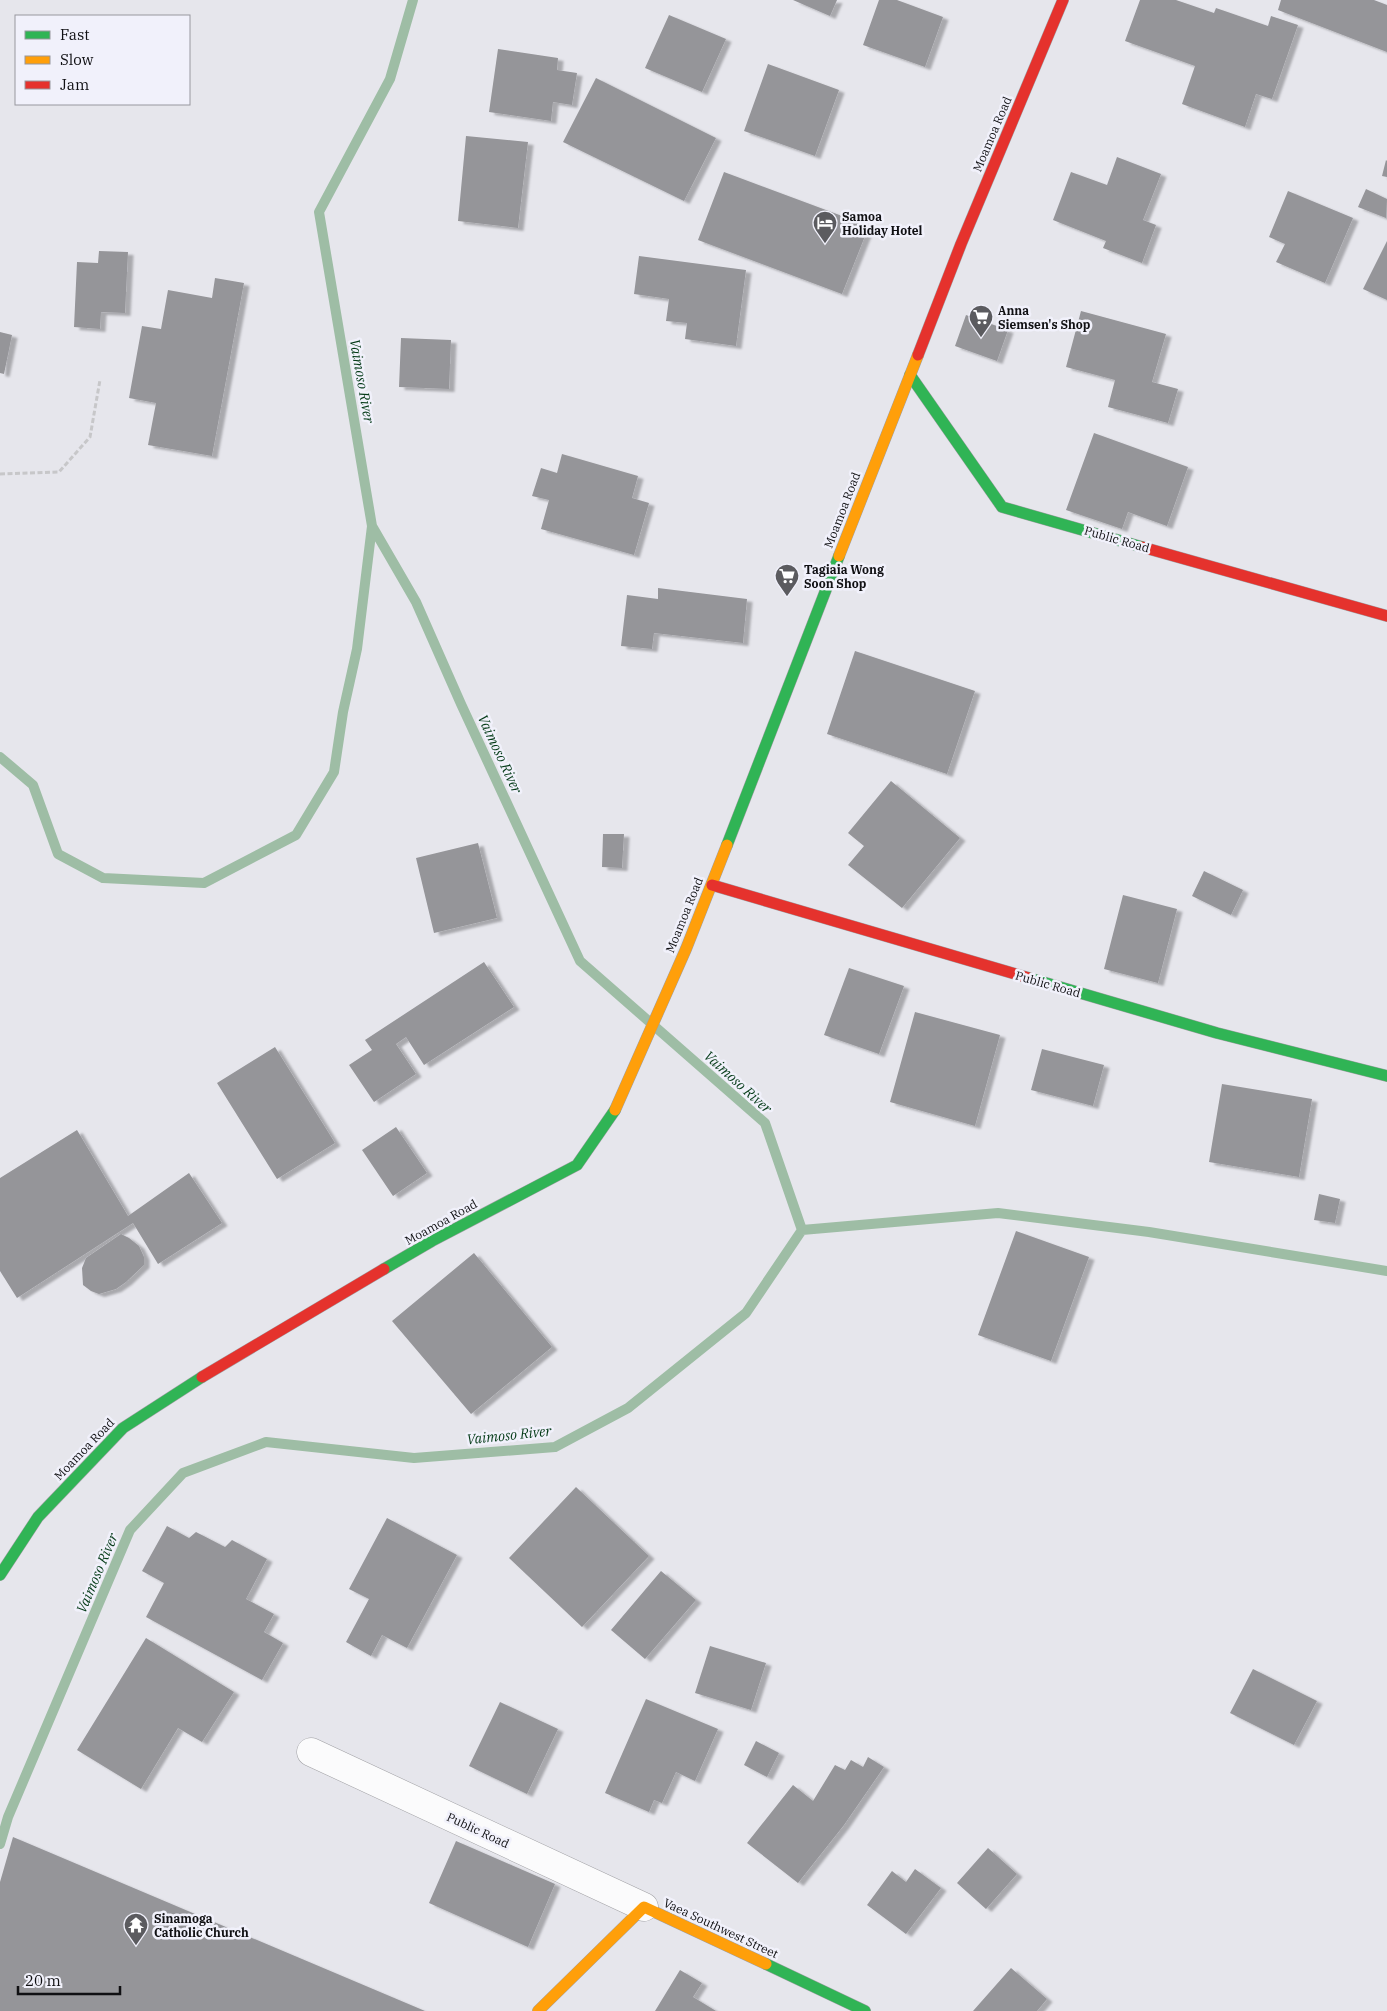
<svg xmlns="http://www.w3.org/2000/svg" width="1387" height="2011" viewBox="0 0 1387 2011" font-family="'IBM Plex Serif',serif">
	<style>
		.lines { fill: none; stroke-linecap: round; stroke-linejoin: round }
		.stream { stroke: #9ebda5; stroke-width: 10 }
		.building { fill: #959599; filter: url(#shadow) }
		.street-casing { stroke: #a0a0a4; stroke-width: 29 }
		.fast-casing { stroke: #a0a0a4; stroke-width: 12 }
		.slow-casing { stroke: #a0a0a4; stroke-width: 12 }
		.jam-casing { stroke: #a0a0a4; stroke-width: 12 }
		.path { stroke: #c7c7c9; stroke-width: 3; stroke-dasharray: 5 2.5; stroke-linecap: butt }
		.street { stroke: #fbfbfc; stroke-width: 28 }
		.fast { stroke: #30b455; stroke-width: 11 }
		.slow { stroke: #ff9f0a; stroke-width: 11 }
		.jam { stroke: #e5322d; stroke-width: 11 }
		.labels { text-anchor: middle; dominant-baseline: central; stroke-width: 5; stroke-linejoin: round; paint-order: stroke }
		.street-label { font-size: 12px; fill: #101013; stroke: #f1f1fb }
		.poi-label { font-size: 12px; font-weight: bold; fill: #101013; stroke: #f1f1fb; text-anchor: start }
		.water-label { font-size: 14px; font-style: italic; fill: #053b18; stroke: #f1f1fb }
	</style>
	<defs>
		<filter id="shadow"><feDropShadow dx="5.5" dy="3" stdDeviation="1" flood-color="#0004"/></filter>
	</defs>
	<rect width="100%" height="100%" fill="#e6e6ec"/>
	<g class="lines">
		<path class="stream" d="M 0,757 L 33,785 L 58,854 L 103,878 L 204,883 L 296,835 L 334,772 L 343,712 L 357,649 L 372,526
			M 802,1230 L 998,1213 L 1149,1232 L 1387,1271
			M 0,1844 L 8,1817 L 130,1530 L 183,1473 L 266,1442 L 414,1458 L 555,1447 L 628,1408 L 746,1313 L 802,1230 L 765,1123 L 580,961 L 461,704 L 416,602 L 372,526 L 319,212 L 390,79 L 413,0"/>
	</g>
	<path class="building" d="M 793,0 L 837,0 L 830,16 Z
		M 879,0 L 897,0 L 943,17 L 925,67 L 863,45 Z
		M 1140,0 L 1176,0 L 1214,13 L 1216,8 L 1268,26 L 1271,16 L 1298,25 L 1272,99 L 1256,94 L 1245,127 L 1182,104 L 1195,66 L 1125,41 Z
		M 1281,0 L 1374,0 L 1387,5 L 1387,52 L 1278,10 Z
		M 669,15 L 726,39 L 702,92 L 645,68 Z
		M 498,49 L 558,58 L 557,70 L 577,73 L 572,105 L 553,102 L 551,121 L 489,112 Z
		M 768,64 L 839,90 L 815,156 L 744,131 Z
		M 596,78 L 716,138 L 684,201 L 563,142 Z
		M 466,136 L 528,142 L 518,228 L 458,221 Z
		M 1117,157 L 1161,174 L 1143,220 L 1156,225 L 1142,263 L 1103,248 L 1106,241 L 1053,220 L 1071,172 L 1107,185 Z
		M 1386,160 L 1387,161 L 1387,177 L 1382,176 Z
		M 724,172 L 869,226 L 842,294 L 698,240 Z
		M 1366,189 L 1387,199 L 1386,218 L 1358,207 Z
		M 1288,191 L 1353,218 L 1325,283 L 1276,262 L 1285,244 L 1269,237 Z
		M 1387,241 L 1387,300 L 1363,289 Z
		M 99,251 L 128,252 L 125,313 L 101,312 L 100,329 L 74,327 L 77,262 L 98,263 Z
		M 639,256 L 746,270 L 736,346 L 685,339 L 687,323 L 666,321 L 669,299 L 634,294 Z
		M 215,278 L 244,283 L 212,456 L 148,445 L 156,403 L 129,398 L 142,326 L 161,329 L 168,290 L 212,298 Z
		M 1081,311 L 1166,334 L 1152,382 L 1178,389 L 1168,423 L 1108,407 L 1115,380 L 1066,367 Z
		M 966,315 L 1008,330 L 997,361 L 955,346 Z
		M 0,332 L 12,335 L 4,374 L 0,373 Z
		M 401,338 L 451,340 L 449,389 L 399,387 Z
		M 1094,433 L 1188,467 L 1167,526 L 1128,512 L 1122,529 L 1066,510 Z
		M 562,454 L 638,476 L 632,498 L 649,503 L 634,555 L 541,529 L 549,500 L 532,496 L 541,468 L 557,473 Z
		M 658,588 L 747,599 L 743,643 L 654,633 L 652,649 L 621,646 L 627,595 L 658,599 Z
		M 855,651 L 975,691 L 947,774 L 827,734 Z
		M 891,781 L 960,838 L 902,908 L 848,865 L 864,846 L 848,833 Z
		M 603,834 L 624,834 L 622,868 L 602,867 Z
		M 478,843 L 497,918 L 434,933 L 416,858 Z
		M 1204,871 L 1243,890 L 1231,915 L 1192,896 Z
		M 1123,895 L 1177,909 L 1158,983 L 1104,969 Z
		M 484,962 L 514,1007 L 424,1065 L 406,1037 L 396,1044 L 416,1074 L 374,1102 L 349,1065 L 372,1050 L 365,1040 Z
		M 849,968 L 904,986 L 879,1054 L 824,1035 Z
		M 915,1012 L 1000,1035 L 975,1126 L 890,1102 Z
		M 275,1047 L 335,1143 L 277,1179 L 217,1083 Z
		M 1042,1049 L 1104,1065 L 1093,1106 L 1031,1090 Z
		M 1222,1084 L 1312,1099 L 1299,1177 L 1209,1162 Z
		M 396,1127 L 427,1173 L 393,1196 L 362,1150 Z
		M 77,1130 L 128,1216 L 189,1173 L 222,1223 L 158,1264 L 133,1223 L 17,1298 L 0,1271 L 0,1178 Z
		M 1319,1194 L 1340,1199 L 1335,1223 L 1314,1220 Z
		M 1016,1231 L 1089,1257 L 1051,1361 L 978,1335 Z
		M 121,1234 L 129,1238 L 139,1246 L 144,1257 L 144,1265 L 126,1282 L 116,1289 L 99,1294 L 91,1291 L 83,1285 L 82,1268 L 86,1258 Z
		M 474,1253 L 552,1347 L 471,1414 L 392,1321 Z
		M 576,1487 L 649,1556 L 582,1627 L 509,1558 Z
		M 387,1518 L 457,1555 L 407,1648 L 382,1635 L 371,1656 L 346,1642 L 369,1599 L 349,1589 Z
		M 167,1526 L 189,1538 L 196,1532 L 225,1547 L 232,1540 L 267,1559 L 246,1599 L 274,1614 L 264,1632 L 283,1643 L 262,1680 L 146,1617 L 164,1583 L 142,1571 Z
		M 661,1571 L 696,1600 L 645,1659 L 611,1630 Z
		M 146,1638 L 234,1692 L 202,1742 L 178,1728 L 141,1789 L 77,1750 Z
		M 710,1646 L 766,1663 L 751,1710 L 695,1693 Z
		M 1253,1669 L 1317,1701 L 1294,1745 L 1230,1713 Z
		M 646,1699 L 718,1729 L 695,1781 L 676,1772 L 662,1803 L 654,1800 L 649,1812 L 605,1793 Z
		M 500,1702 L 558,1729 L 527,1794 L 469,1766 Z
		M 756,1741 L 779,1753 L 767,1777 L 744,1765 Z
		M 868,1757 L 884,1767 L 844,1825 L 798,1883 L 747,1843 L 793,1785 L 813,1801 L 835,1765 L 845,1770 L 851,1760 L 863,1767 Z
		M 13,1837 L 425,2011 L 0,2011 L 0,1882 Z
		M 456,1841 L 555,1884 L 528,1947 L 429,1903 Z
		M 988,1848 L 1017,1874 L 986,1909 L 957,1883 Z
		M 915,1869 L 941,1888 L 906,1934 L 867,1905 L 892,1871 L 906,1882 Z
		M 1011,1968 L 1047,1999 L 1037,2011 L 973,2011 Z
		M 680,1970 L 702,1983 L 693,1997 L 716,2011 L 655,2011 Z"/>
	<g class="lines">
		<defs>
			<path id="street" d="M 311,1752 L 644,1907"/>
			<path id="fast" d="M 910,375 L 1002,507 L 1142,547
				M 727,845 L 839,556
				M 1029,978 L 1217,1033 L 1387,1076
				M 384,1269 L 432,1241 L 577,1165 L 615,1110
				M 0,1575 L 38,1517 L 123,1428 L 202,1377
				M 766,1964 L 865,2011"/>
			<path id="slow" d="M 839,556 L 918,355
				M 615,1110 L 686,949 L 727,845
				M 538,2011 L 644,1907 L 766,1964"/>
			<path id="jam" d="M 918,355 L 961,244 L 1063,0
				M 1142,547 L 1387,616
				M 712,885 L 1029,978
				M 202,1377 L 384,1269"/>
		</defs>
		<use href="#street" class="street-casing"/>
		<use href="#fast" class="fast-casing"/>
		<use href="#slow" class="slow-casing"/>
		<use href="#jam" class="jam-casing"/>
		<path class="path" d="M 0,474 L 59,472 L 90,437 L 100,380"/>
		<use href="#street" class="street"/>
		<use href="#fast" class="fast"/>
		<use href="#slow" class="slow"/>
		<use href="#jam" class="jam"/>
	</g>
	<defs>
		<symbol id="hotel-pin" viewBox="-11 -11 22 30"><path d="M0 17L-7.5 6A9.5 9.5 0 1 1 7.5 6Z" fill="#5b5b5f" stroke="#f1f1fb"/><path d="M-6-4.5h1.5V1H6V5H4.5V3h-9V5H-6ZM-4 0a1.8 1.8 0 1 1 3.6 0ZM.5 0V-2.5h3Q6-2.5 6 0Z" fill="#fff"/></symbol>
		<symbol id="supermarket-pin" viewBox="-11 -11 22 30"><path d="M0 17L-7.5 6A9.5 9.5 0 1 1 7.5 6Z" fill="#5b5b5f" stroke="#f1f1fb"/><path d="M-6-5.5h2.5l.6 2H6L4.5 2H-2.5L-4.4-4H-6ZM-1.5 3.2a1.3 1.3 0 1 0 .1 0ZM3 3.2a1.3 1.3 0 1 0 .1 0Z" fill="#fff"/></symbol>
		<symbol id="temple-pin" viewBox="-11 -11 22 30"><path d="M0 17L-7.5 6A9.5 9.5 0 1 1 7.5 6Z" fill="#5b5b5f" stroke="#f1f1fb"/><path d="M0-6L5-2H3V0L6.5 2.5H4V6H1.5V3h-3V6H-4V2.5H-6.5L-3 0V-2H-5Z" fill="#fff"/></symbol>
	</defs>
	<g fill-rule="evenodd">
		<use href="#hotel-pin" x="811" y="209" width="28" height="38"/>
		<use href="#supermarket-pin" x="967" y="303" width="28" height="38"/>
		<use href="#supermarket-pin" x="773" y="562" width="28" height="38"/>
		<use href="#temple-pin" x="122" y="1911" width="28" height="38"/>
	</g>
	<g class="labels">
		<g class="street-label">
			<text transform="translate(992 134) rotate(-67)">Moamoa Road</text>
			<text transform="translate(842 510) rotate(-69)">Moamoa Road</text>
			<text transform="translate(1117 539) rotate(16)">Public Road</text>
			<text transform="translate(684 915) rotate(-68)">Moamoa Road</text>
			<text transform="translate(1048 984) rotate(16)">Public Road</text>
			<text transform="translate(441 1222) rotate(-29)">Moamoa Road</text>
			<text transform="translate(84 1449) rotate(-46)">Moamoa Road</text>
			<text transform="translate(478 1830) rotate(25)">Public Road</text>
			<text transform="translate(721 1928) rotate(25)">Vaea Southwest Street</text>
		</g>
		<g class="poi-label">
			<text x="842" y="216">Samoa<tspan x="842" dy="14">Holiday Hotel</tspan></text>
			<text x="998" y="310">Anna<tspan x="998" dy="14">Siemsen's Shop</tspan></text>
			<text x="804" y="569">Tagiaia Wong<tspan x="804" dy="14">Soon Shop</tspan></text>
			<text x="154" y="1918">Sinamoga<tspan x="154" dy="14">Catholic Church</tspan></text>
		</g>
		<g class="water-label">
			<text transform="translate(362 381) rotate(80)">Vaimoso River</text>
			<text transform="translate(500 754) rotate(65)">Vaimoso River</text>
			<text transform="translate(738 1082) rotate(42)">Vaimoso River</text>
			<text transform="translate(509 1435) rotate(-6)">Vaimoso River</text>
			<text transform="translate(97 1573) rotate(-67)">Vaimoso River</text>
		</g>
	</g>
	<rect x="15" y="15" width="175" height="90" fill="#f1f1fb" stroke="#97979e"/>
	<rect x="25" y="31" width="25" height="8" fill="#30b455" stroke="#97979e"/>
	<text x="60" y="40" font-size="15" fill="#101013">Fast</text>
	<rect x="25" y="56" width="25" height="8" fill="#ff9f0a" stroke="#97979e"/>
	<text x="60" y="65" font-size="15" fill="#101013">Slow</text>
	<rect x="25" y="81" width="25" height="8" fill="#e5322d" stroke="#97979e"/>
	<text x="60" y="90" font-size="15" fill="#101013">Jam</text>
	<path d="M18 1986v8h102v-8" fill="none" stroke="#101013" stroke-width="2.5"/>
	<text x="25" y="1986" font-size="15" fill="#101013" stroke="#f1f1fb" stroke-width="4" paint-order="stroke">20 m</text>
</svg>
